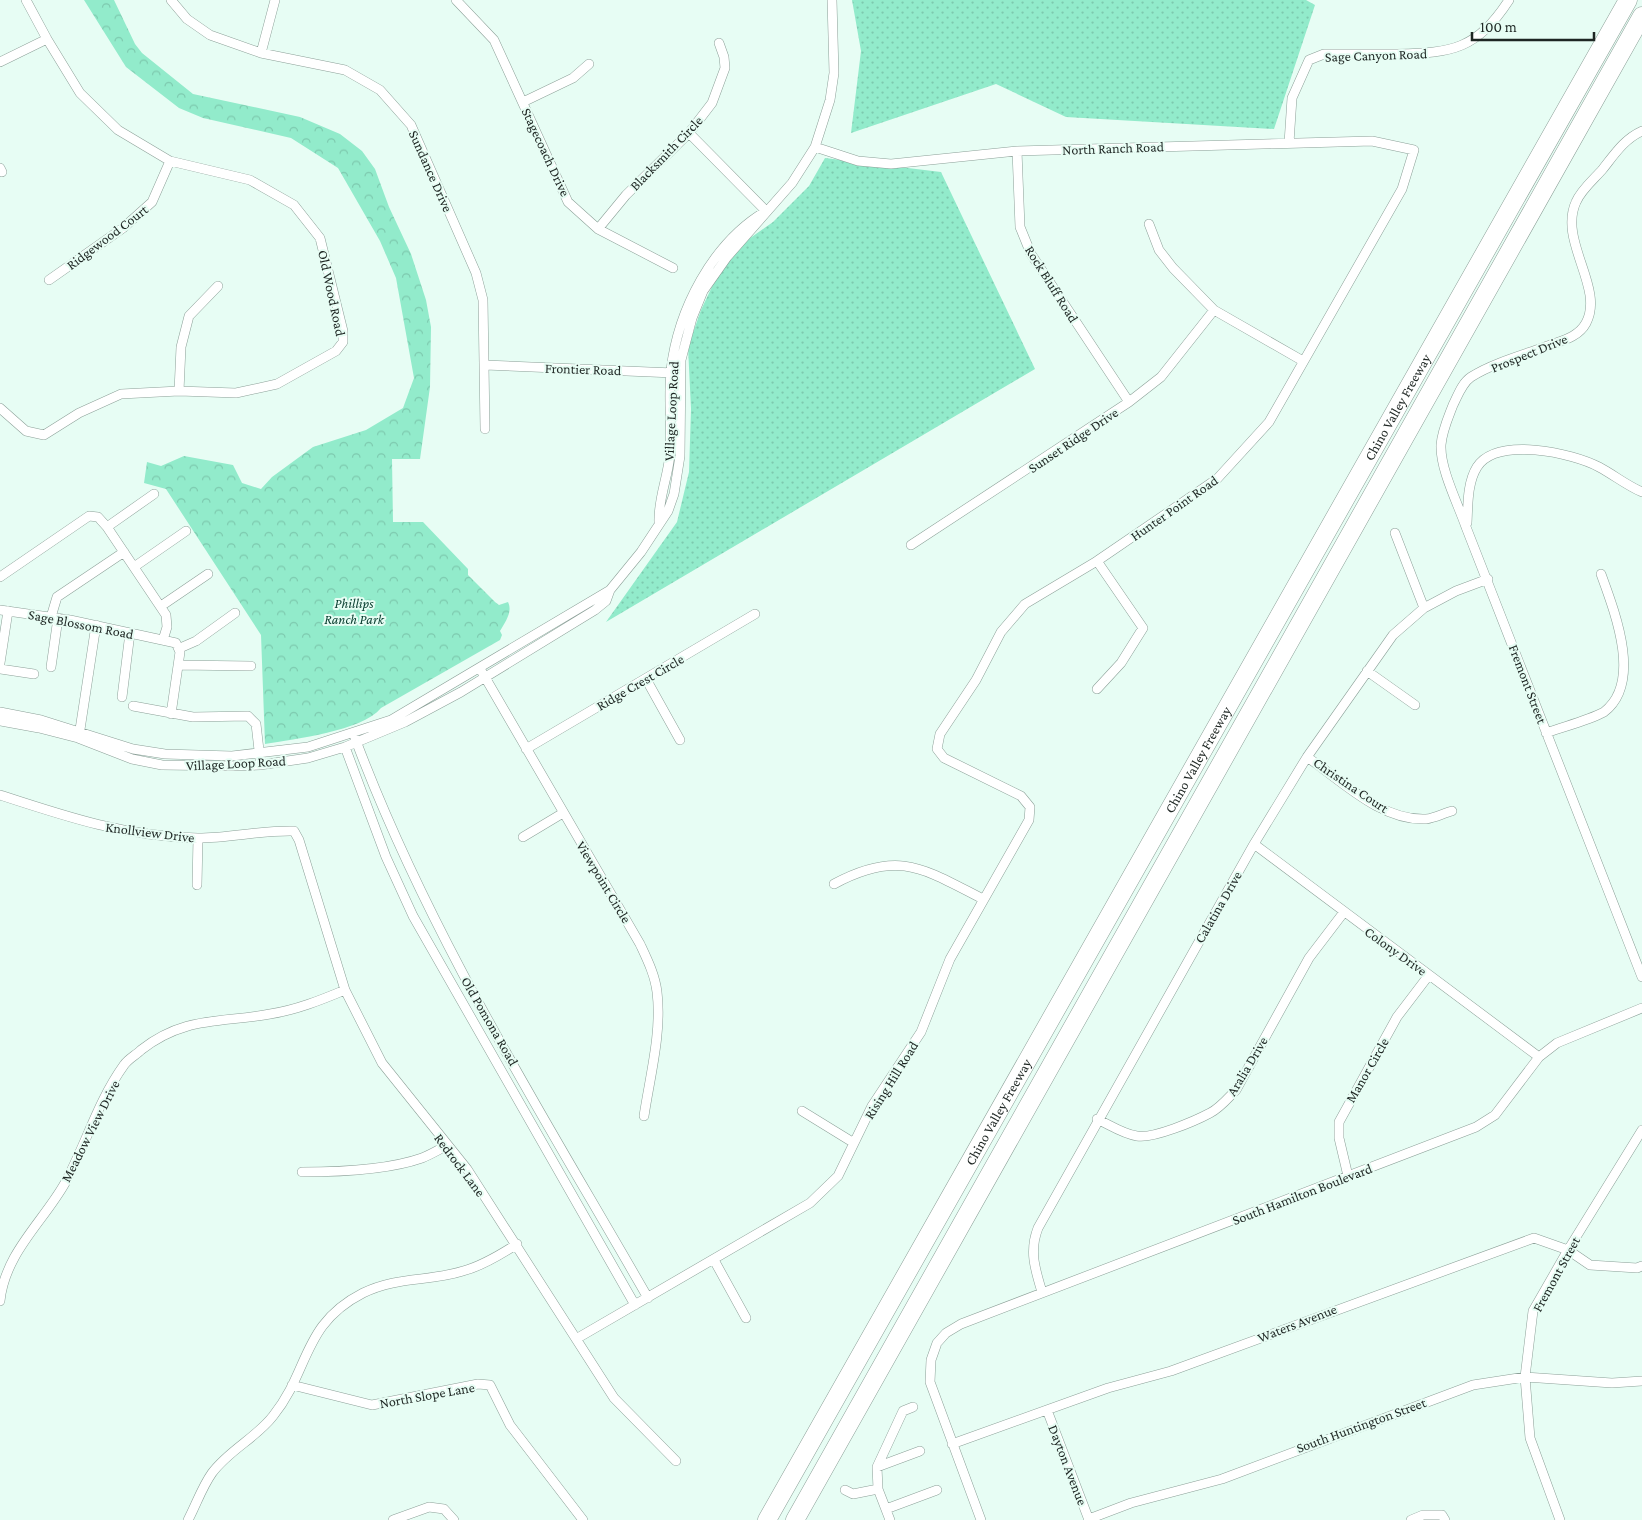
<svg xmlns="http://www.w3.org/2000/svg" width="1642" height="1520" viewBox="0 0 1642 1520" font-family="'Crimson Pro',serif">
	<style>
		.grass { fill: url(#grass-dots) }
		.forest { fill: url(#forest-crowns) }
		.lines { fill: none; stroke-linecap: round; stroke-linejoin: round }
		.minor-casing { stroke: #8ca098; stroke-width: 10 }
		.motorway-casing { stroke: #8ca098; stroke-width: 19 }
		.minor { stroke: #fff; stroke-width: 9 }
		.motorway { stroke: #fff; stroke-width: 18 }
		.labels { text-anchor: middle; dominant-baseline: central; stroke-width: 4; stroke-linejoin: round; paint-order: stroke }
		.street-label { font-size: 14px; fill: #1e2623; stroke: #e7fdf4 }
		.park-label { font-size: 14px; font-style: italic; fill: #073c2e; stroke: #e7fdf4 }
	</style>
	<defs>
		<pattern id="grass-dots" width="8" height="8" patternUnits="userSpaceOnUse" patternTransform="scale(1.25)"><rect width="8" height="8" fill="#92ebcb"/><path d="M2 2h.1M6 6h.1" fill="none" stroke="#7dc9ae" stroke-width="1.8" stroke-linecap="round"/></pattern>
		<pattern id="forest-crowns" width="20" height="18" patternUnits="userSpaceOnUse" patternTransform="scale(1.25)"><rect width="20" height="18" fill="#92ebcb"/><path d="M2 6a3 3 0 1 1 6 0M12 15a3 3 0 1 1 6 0" fill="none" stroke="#7dc9ae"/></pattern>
	</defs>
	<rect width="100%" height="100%" fill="#e7fdf4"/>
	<path class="grass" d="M 852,0 L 1306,0 L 1315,5 L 1274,129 L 1066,117 L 996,84 L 851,133 L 861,51 Z
		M 825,158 L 941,172 L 1035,369 L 606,622 L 677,522 L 689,472 L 691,409 L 688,347 L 701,310 L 718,274 L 746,241 L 773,222 L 809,186 Z"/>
	<path class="forest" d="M 84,0 L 114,0 L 135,44 L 142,53 L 193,94 L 300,117 L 340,134 L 362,151 L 375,169 L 389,207 L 411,254 L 426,300 L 431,327 L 430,387 L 420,459 L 392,459 L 393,522 L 423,522 L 468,569 L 468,575 L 495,602 L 499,605 L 508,602 C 513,612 505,622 500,631 L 502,635 L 500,640 L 381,708 C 362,731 295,739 265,744 L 261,635 L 166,489 L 144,483 L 147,462 L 161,466 L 184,456 L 233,465 L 242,483 L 261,489 L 272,477 L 313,447 L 366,430 L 403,408 L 414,378 L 396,278 L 380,241 L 338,168 L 291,138 L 203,118 L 179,108 L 126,67 Z"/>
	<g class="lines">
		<defs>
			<path id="minor" d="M 171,0 L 187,19 L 210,35 L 261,53 L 345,70 L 380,90 L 411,125 L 476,273 L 483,300 L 485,429
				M 456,0 L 494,40 L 568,202 L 598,229 L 673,268
				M 261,53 L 275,0
				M 0,62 L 47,39
				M 523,102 L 573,78 L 589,64
				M 1642,131 C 1624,139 1614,155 1602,170 C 1594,179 1581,190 1576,202 C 1558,241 1605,288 1586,323 C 1578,338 1560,341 1545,347 C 1522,355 1491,364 1471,377 C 1462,383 1458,395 1453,405 C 1448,418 1442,431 1441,445 C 1440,469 1458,504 1466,527 L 1642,977
				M 689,133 L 766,211
				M 1289,143 L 1292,98 L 1309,60 L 1324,54 C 1348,54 1373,54 1397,54 C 1453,53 1477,49 1509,0
				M 1017,151 L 1020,227 L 1031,254 L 1129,402
				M 0,168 L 2,172
				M 1149,224 L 1159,250 L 1173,268 L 1214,310 L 1303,361
				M 598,229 L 626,195 L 689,133 L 712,103 L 725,68 L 724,57 L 719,43
				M 49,280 L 123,228 L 152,202 L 170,161
				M 485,365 L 674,373
				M 179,391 L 181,347 L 189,316 L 218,286
				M 0,408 L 26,431 L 44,435 L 79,413 L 121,394 L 179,391 L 236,393 L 277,384 L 336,351 L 343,342 L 343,331 L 320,238 L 294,205 L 250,180 L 170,161 L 118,130 L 80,93 L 47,39 L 26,0
				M 659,522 C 658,499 668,477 670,454 C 672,427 668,398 671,370 C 678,310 712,243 766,211
				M 1467,523 C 1468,506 1467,483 1477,467 C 1497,436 1573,453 1599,467 C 1614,475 1626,485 1642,492
				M 107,527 L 166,615 L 167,627 L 163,640
				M 1395,533 L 1424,608
				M 911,545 L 1129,402 L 1161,377 L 1214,310
				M 1097,561 L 1143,628 L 1121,663 L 1097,689
				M 134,567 L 186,531
				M 0,577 L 89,516 L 98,517 L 107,527 L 154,494
				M 161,606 L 208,574
				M 0,610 L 70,620 L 176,643 L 180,652 L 171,714
				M 51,617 L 57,597 L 124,552
				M 180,648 L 196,641 L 235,613
				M 0,663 L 8,611
				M 179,665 L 251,666
				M 51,667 L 58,618
				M 0,669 L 34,674
				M 1367,671 L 1415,705
				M 482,672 L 640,944 C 647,959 655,975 657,992 C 662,1032 650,1076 644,1116
				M 646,679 L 680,740
				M 122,697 L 130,633
				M 133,706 L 193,717 L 248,716 L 256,724 L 260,759
				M 0,712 L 41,720 L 133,749 L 165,754 L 232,756 L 308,747 L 391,720 L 610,590 L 641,552 L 668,511 L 674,494 L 680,456 L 681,360 L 692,318 L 703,291 L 727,257 L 792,183 L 815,147 L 830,100 L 834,73 L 832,0
				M 0,721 L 39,728 L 78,738 L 132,759 L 162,765 L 232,766 L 260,765 L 308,758 L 345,747 L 405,722 L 461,692 L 595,610 L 606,601 L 610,590
				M 1546,733 C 1565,726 1587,721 1604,712 C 1642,683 1616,615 1601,574
				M 79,736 L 96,625
				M 355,738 C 429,936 543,1115 648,1298
				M 345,747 L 386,857 L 413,916 L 635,1305
				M 526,749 L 755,614
				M 1307,757 C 1342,781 1381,821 1426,819 C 1435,818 1444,813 1452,811
				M 0,795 C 67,817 127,837 198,838 C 230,838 262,830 294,831 L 299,840 L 345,990 L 382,1063 L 467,1169 L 614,1398 L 676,1461
				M 523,837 L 563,813
				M 1254,844 L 1539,1057
				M 834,884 C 899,849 924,869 983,899
				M 197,885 L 198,838
				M 802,1111 L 854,1143
				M 1097,1119 C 1110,1125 1123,1134 1137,1136 C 1153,1139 1195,1121 1210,1113 C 1220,1108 1228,1098 1236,1090 L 1309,958 L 1344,912
				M 302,1172 C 338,1172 388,1170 422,1158 C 430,1155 438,1150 446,1146
				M 1348,1176 L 1339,1138 L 1339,1122 L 1397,1017 L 1429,975
				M 714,1260 L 746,1318
				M 1042,1292 C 1035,1269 1029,1251 1038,1228 L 1254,844 L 1307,757 L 1393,635 L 1424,608 L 1456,591 L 1488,579
				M 0,1301 C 5,1253 43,1222 65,1183 C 86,1144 98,1101 124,1065 C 128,1059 136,1055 141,1050 C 184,1016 221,1023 270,1014 C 296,1010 321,1000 345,990
				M 576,1339 L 810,1203 L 838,1176 L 872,1106 L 921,1032 L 950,959 L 1029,820 L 1030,807 L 1021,796 L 944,758 L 937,749 L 940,734 L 976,680 L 1001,632 L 1025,604 L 1097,561 L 1217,479 L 1269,422 L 1402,189 L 1414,150 L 1372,141 L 1017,151 L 891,164 L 858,161 L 815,147
				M 292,1385 L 372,1405 L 478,1384 L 490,1385 L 510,1425 L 583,1520
				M 1047,1410 L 1089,1520
				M 952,1444 L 1108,1388 L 1171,1371 L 1534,1238 L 1568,1250 L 1590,1265 L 1637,1268 L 1642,1266
				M 877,1467 L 920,1451
				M 845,1490 L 853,1494 L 878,1489
				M 886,1509 L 937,1490
				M 1089,1519 L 1131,1503 L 1222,1479 L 1473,1385 L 1525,1377 L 1612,1383 L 1642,1381
				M 188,1520 C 196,1505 202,1487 212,1473 C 229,1450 256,1438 273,1416 C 310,1370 302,1324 363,1293 C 398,1276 428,1282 463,1271 C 482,1266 500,1255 517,1244
				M 393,1520 L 429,1507 L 444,1509 L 454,1520
				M 890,1520 L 878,1489 L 877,1467 L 903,1411 L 913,1407
				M 981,1520 L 930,1382 L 931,1360 L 937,1343 L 946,1333 L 961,1324 L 1476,1127 L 1495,1115 L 1539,1057 L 1557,1043 L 1642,1008
				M 1411,1520 L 1423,1515 L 1442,1515 L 1445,1520
				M 1560,1520 L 1530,1438 L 1525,1377 L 1533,1311 L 1568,1250 L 1642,1130"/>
			<g id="motorway">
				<path id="s1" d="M 767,1520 L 1628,0"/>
				<path d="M 795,1520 L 1642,16"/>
			</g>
		</defs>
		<use href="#minor" class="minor-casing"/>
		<use href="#motorway" class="motorway-casing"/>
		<use href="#minor" class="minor"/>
		<use href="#motorway" class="motorway"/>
	</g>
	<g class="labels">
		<g class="street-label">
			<text transform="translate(1376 55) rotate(-2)">Sage Canyon Road</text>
			<text transform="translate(1113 148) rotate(-2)">North Ranch Road</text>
			<text transform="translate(546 152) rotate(65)">Stagecoach Drive</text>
			<text transform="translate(666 153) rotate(-46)">Blacksmith Circle</text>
			<text transform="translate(431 171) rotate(66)">Sundance Drive</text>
			<text transform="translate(107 237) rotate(-37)">Ridgewood Court</text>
			<text transform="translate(1052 284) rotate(58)">Rock Bluff Road</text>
			<text transform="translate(332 293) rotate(78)">Old Wood Road</text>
			<text transform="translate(1529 353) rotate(-22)">Prospect Drive</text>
			<text transform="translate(583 369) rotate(2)">Frontier Road</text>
			<text stroke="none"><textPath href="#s1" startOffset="1279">Chino Valley Freeway</textPath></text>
			<text transform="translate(671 411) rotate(-87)">Village Loop Road</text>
			<text transform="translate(1073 440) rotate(-34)">Sunset Ridge Drive</text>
			<text transform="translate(1174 508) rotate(-35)">Hunter Point Road</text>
			<text transform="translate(81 624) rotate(11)">Sage Blossom Road</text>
			<text transform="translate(640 682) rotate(-30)">Ridge Crest Circle</text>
			<text transform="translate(1528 684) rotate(69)">Fremont Street</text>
			<text stroke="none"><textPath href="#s1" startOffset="874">Chino Valley Freeway</textPath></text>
			<text transform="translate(236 763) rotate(-3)">Village Loop Road</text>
			<text transform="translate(1351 785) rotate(34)">Christina Court</text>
			<text transform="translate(150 832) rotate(7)">Knollview Drive</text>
			<text transform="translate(604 882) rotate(59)">Viewpoint Circle</text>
			<text transform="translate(1218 907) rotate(-60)">Calatina Drive</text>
			<text transform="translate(1396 951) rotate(36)">Colony Drive</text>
			<text transform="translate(490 1021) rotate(60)">Old Pomona Road</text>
			<text transform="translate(1247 1066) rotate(-59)">Aralia Drive</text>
			<text transform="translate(1367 1070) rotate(-60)">Manor Circle</text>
			<text transform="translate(891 1080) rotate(-58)">Rising Hill Road</text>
			<text stroke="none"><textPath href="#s1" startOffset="469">Chino Valley Freeway</textPath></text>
			<text transform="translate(90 1131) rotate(-63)">Meadow View Drive</text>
			<text transform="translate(460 1165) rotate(53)">Redrock Lane</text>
			<text transform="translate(1302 1194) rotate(-21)">South Hamilton Boulevard</text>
			<text transform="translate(1556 1274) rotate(-61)">Fremont Street</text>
			<text transform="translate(1297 1323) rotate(-21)">Waters Avenue</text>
			<text transform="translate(427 1395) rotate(-10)">North Slope Lane</text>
			<text transform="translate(1361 1425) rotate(-20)">South Huntington Street</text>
			<text transform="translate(1068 1465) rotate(69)">Dayton Avenue</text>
		</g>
		<g class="park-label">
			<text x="354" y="603">Phillips<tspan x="354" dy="16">Ranch Park</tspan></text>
		</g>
	</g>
	<path d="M1472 32v8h122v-8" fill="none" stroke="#1e2623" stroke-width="2.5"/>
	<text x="1480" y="32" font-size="15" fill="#1e2623" stroke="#e7fdf4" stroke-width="4" paint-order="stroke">100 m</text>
</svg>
